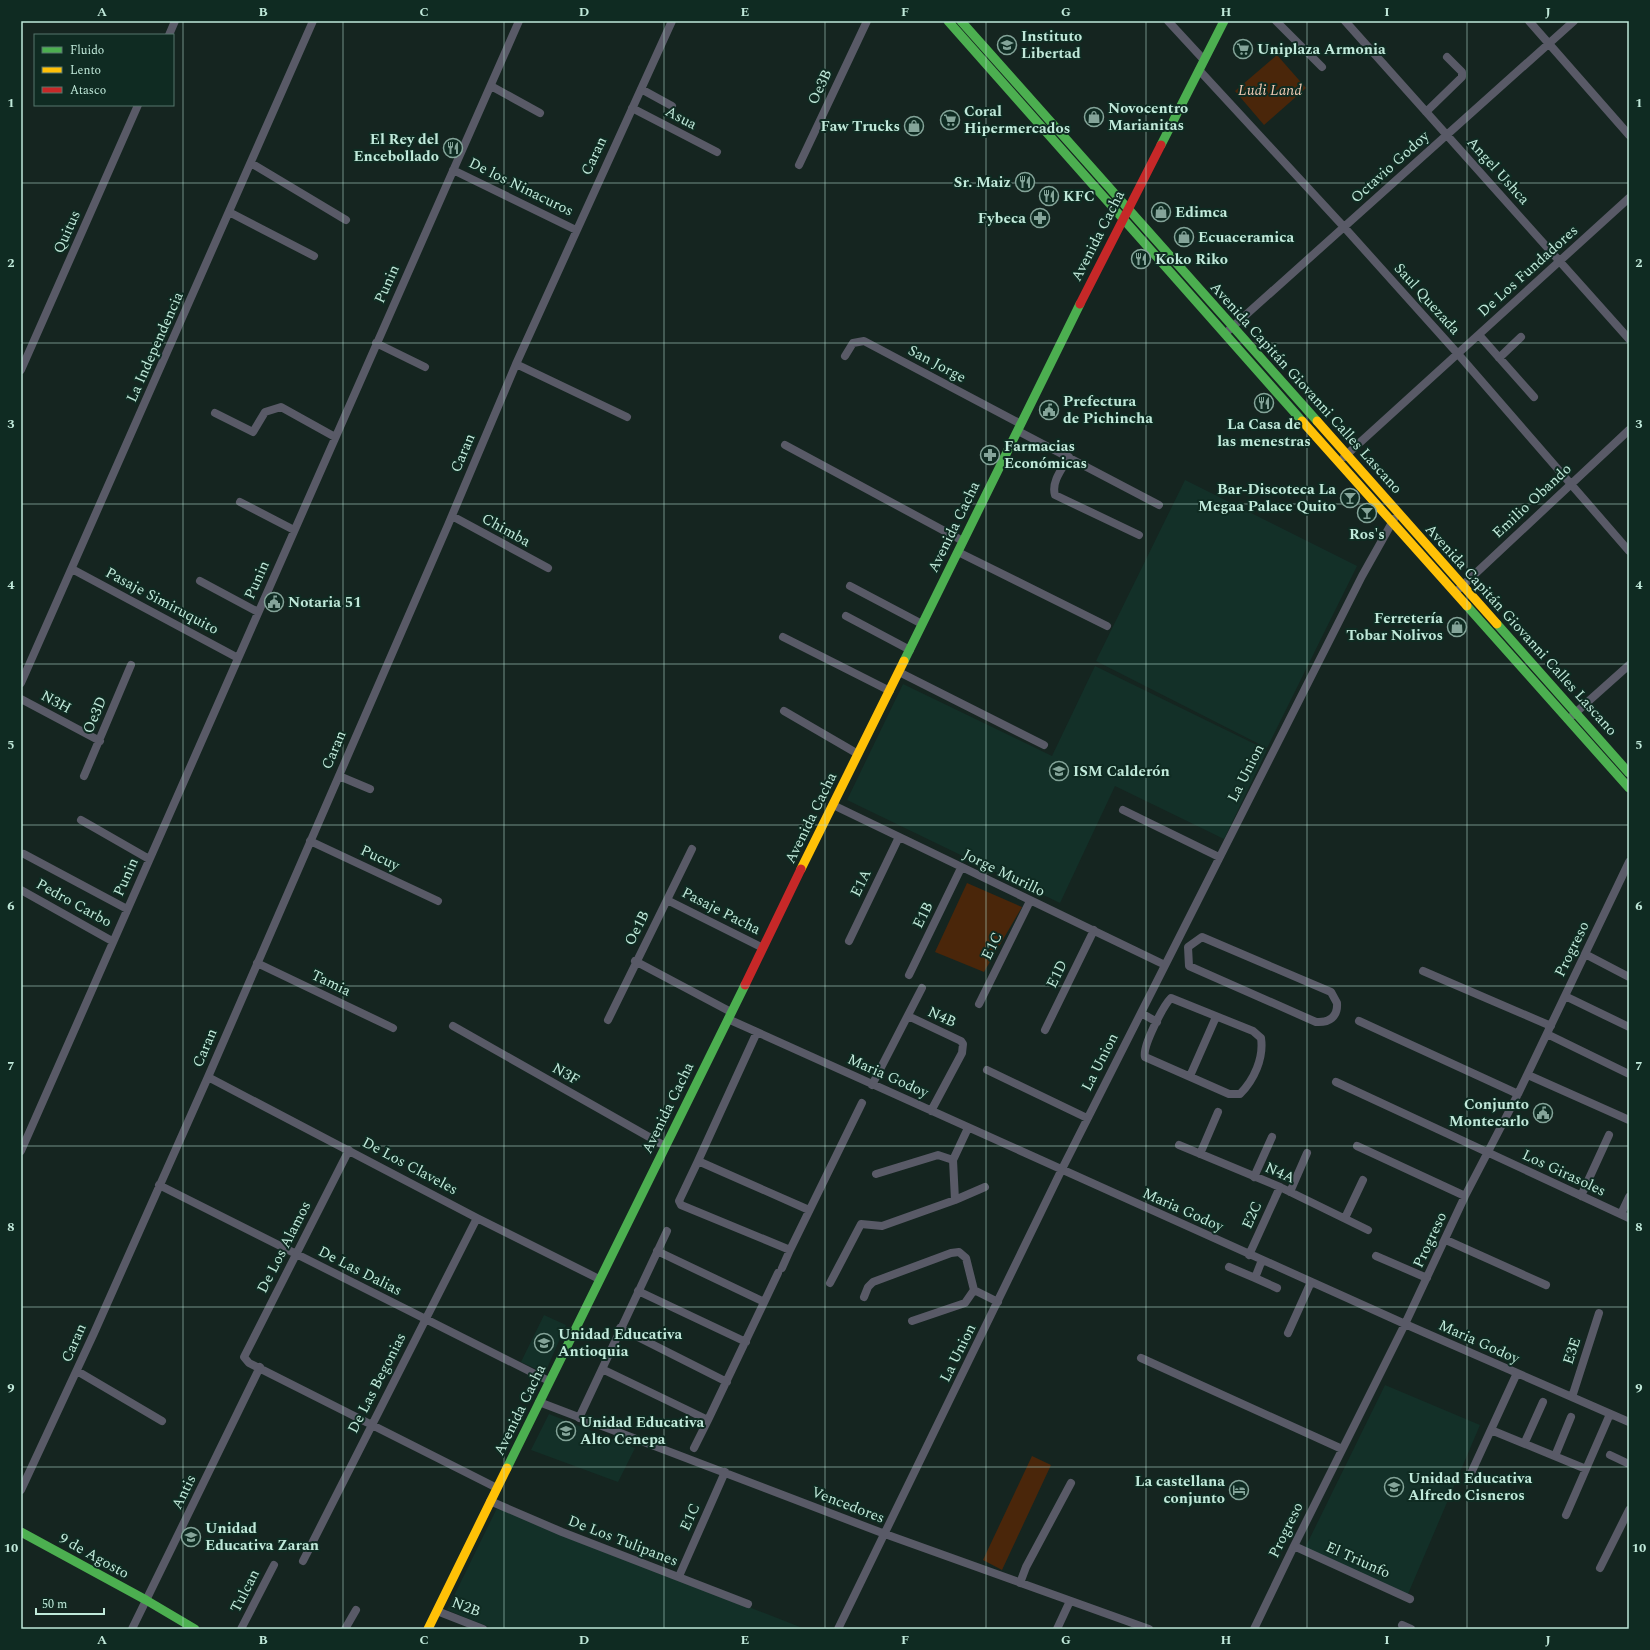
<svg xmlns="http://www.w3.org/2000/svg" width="1650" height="1650" viewBox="0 0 1650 1650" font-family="Spectral,serif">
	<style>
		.built { fill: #133028 }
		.green { fill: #4a260a }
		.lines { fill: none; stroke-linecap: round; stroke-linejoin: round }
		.street { stroke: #595a67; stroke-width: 8 }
		.fast { stroke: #4caf50; stroke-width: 9 }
		.slow { stroke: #ffc107; stroke-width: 9 }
		.jam { stroke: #c62828; stroke-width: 9 }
		.grid { fill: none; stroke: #c0e9da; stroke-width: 1; stroke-opacity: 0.55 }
		.labels { text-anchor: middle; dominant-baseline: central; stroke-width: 4; stroke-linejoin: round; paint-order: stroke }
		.poi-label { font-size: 15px; font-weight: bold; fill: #c0e9da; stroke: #0f2b22; text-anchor: start }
		.street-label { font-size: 15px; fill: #c0e9da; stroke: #0f2b22 }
		.park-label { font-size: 15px; font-style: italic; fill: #f1cab4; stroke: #0f2b22 }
		.neatline { fill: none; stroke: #c0e9da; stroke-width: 1.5 }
		.grid-label { font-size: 13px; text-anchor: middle; font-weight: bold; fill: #c0e9da }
	</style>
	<rect width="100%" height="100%" fill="#152520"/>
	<path class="built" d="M 1185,480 L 1357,566 L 1267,748 L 1096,661 Z
		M 1095,666 L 1267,750 L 1224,839 L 1115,786 L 1060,903 L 847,800 L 903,684 L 1052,756 Z
		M 544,1315 L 566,1325 L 545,1373 L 521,1362 Z
		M 1385,1385 L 1480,1425 L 1408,1594 L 1304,1550 Z
		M 549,1414 L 635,1448 L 618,1482 L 531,1450 Z
		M 497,1508 L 805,1629 L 494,1629 L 447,1610 Z"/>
	<path class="green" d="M 1277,55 L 1306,88 L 1264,125 L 1235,91 Z
		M 967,883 L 1022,907 L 984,972 L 935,952 Z
		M 1032,1456 L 1051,1465 L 1002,1570 L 983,1560 Z"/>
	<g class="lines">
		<path class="street" d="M 1168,21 L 1204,60
			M 1276,21 L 1322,67
			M 1345,21 L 1629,339
			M 1529,21 L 1629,135
			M 169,35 L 175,21
			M 1199,70 L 1344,227 L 1458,354 L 1629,551
			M 491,86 L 540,113
			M 641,89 L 672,106
			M 632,108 L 717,152
			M 1426,112 L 1462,77 L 1462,72 L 1447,57
			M 251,163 L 346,220
			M 799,165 L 867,21
			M 453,170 L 576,230
			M 229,212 L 314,256
			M 1229,330 L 1574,21
			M 1479,335 L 1534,397
			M 376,343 L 425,367
			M 845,356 L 853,343 L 864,341 L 1021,424
			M 1499,358 L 1521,337
			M 516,364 L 627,417
			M 21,370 L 138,105
			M 215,413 L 253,432 L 265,412 L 281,407 L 335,437
			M 1018,431 L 1159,505
			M 785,445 L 963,541
			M 1069,457 C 1062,469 1051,482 1055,495 L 1139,535
			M 1344,457 L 1629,198
			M 240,502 L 294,530
			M 452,516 L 548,568
			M 958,552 L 1107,626
			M 72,569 L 238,658
			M 200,581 L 258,612
			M 850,586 L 922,624
			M 1460,588 L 1629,430
			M 846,616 L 910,650
			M 783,637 L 890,691
			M 899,672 L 1044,745
			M 21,683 L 313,21
			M 21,699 L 100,741
			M 784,711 L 858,754
			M 1573,715 L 1629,665
			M 84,776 L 131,665
			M 339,776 L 370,789
			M 833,805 L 1165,965
			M 1123,810 L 1219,857
			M 81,820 L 149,859
			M 310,841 L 438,901
			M 24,854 L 127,909
			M 21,890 L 112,941
			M 667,900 L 763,948
			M 1202,937 L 1331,992 L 1337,1003 C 1338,1017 1329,1023 1316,1022 L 1189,966 L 1188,947 Z
			M 849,941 L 899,837
			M 1585,954 L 1629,977
			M 635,961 L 731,1012
			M 257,963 L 393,1028
			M 1423,971 L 1551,1026
			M 909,975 L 961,868
			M 1565,996 L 1629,1027
			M 1171,998 L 1253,1031 L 1261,1038 C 1264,1058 1254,1080 1240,1094 L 1229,1094 L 1145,1057 C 1142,1047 1163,1006 1171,998 Z
			M 979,1004 L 1030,901
			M 1141,1013 L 1157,1022
			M 908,1016 L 961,1041 L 963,1044 L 962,1053 L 931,1111
			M 728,1019 L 1405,1324 L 1629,1422
			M 608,1020 L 692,849
			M 1359,1021 L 1518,1094
			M 453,1026 L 665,1146
			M 1045,1030 L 1094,930
			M 757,1032 L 698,1161 L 809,1210
			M 1547,1034 L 1629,1074
			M 987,1070 L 1087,1118
			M 1528,1075 L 1629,1120
			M 1190,1076 L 1216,1017
			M 208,1077 L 477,1218 L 599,1279
			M 1336,1082 L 1629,1218
			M 872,1085 L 922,988
			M 1179,1145 L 1280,1187 L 1368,1230
			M 1357,1146 L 1465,1196
			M 349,1150 L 244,1357 L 249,1363 L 497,1488
			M 21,1151 L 519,21
			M 1200,1154 L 1218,1112
			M 698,1161 L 679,1201 L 681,1205 L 790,1250 L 862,1103
			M 876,1174 L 938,1155 L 953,1160
			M 1254,1177 L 1272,1137
			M 159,1185 L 549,1381
			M 1290,1192 L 1307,1153
			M 1581,1196 L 1609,1135
			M 955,1200 L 953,1160 L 968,1128
			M 1621,1214 L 1629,1197
			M 1345,1218 L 1363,1180
			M 1446,1240 L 1546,1285
			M 657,1251 L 764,1302
			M 1249,1255 L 1280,1187
			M 1376,1256 L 1427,1278
			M 1229,1267 L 1255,1278 L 1262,1260
			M 782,1268 L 790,1250
			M 1255,1278 L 1277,1288
			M 830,1283 L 861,1224 L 882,1226 L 955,1200 L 985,1187
			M 638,1291 L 746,1342
			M 864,1297 L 868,1287 L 873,1282 L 951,1253 L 959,1252 L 966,1258 L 974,1290 L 998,1302
			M 912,1321 L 965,1303 L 974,1290
			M 620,1328 L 727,1382
			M 1288,1333 L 1311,1282
			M 1141,1358 L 1342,1449
			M 602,1369 L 708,1420 L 778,1273
			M 77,1371 L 162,1421
			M 1572,1397 L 1599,1313
			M 539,1402 L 885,1534 L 1149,1629
			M 579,1418 L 667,1231
			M 1491,1430 L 1586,1469
			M 1525,1442 L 1543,1402
			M 694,1448 L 708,1420
			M 1610,1455 L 1629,1464
			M 1555,1456 L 1571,1417
			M 1472,1471 L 1517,1373
			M 21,1490 L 94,1333 L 208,1077 L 448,525 L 516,364 L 672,21
			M 490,1501 L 562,1532 L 748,1604
			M 1566,1515 L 1610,1414
			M 1294,1546 L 1410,1599
			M 303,1561 L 477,1218
			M 1600,1568 L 1629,1510
			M 680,1574 L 725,1472
			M 1020,1583 L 1026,1567 L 1071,1483
			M 437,1611 L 483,1629
			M 1402,1625 L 1411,1629
			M 132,1629 L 260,1367
			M 241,1629 L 274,1565
			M 345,1629 L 356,1610
			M 838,1629 L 1061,1171 L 1362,576 L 1394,519
			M 1057,1629 L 1070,1601
			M 1254,1629 L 1294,1546 L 1405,1324 L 1465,1196 L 1518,1094 L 1629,862"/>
		<path class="fast" d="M 948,21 L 1302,421
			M 961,21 L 1317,421
			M 1161,145 L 1224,21
			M 1467,606 L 1629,788
			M 1497,624 L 1629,773
			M 904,661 L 1080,304
			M 507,1468 L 745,985
			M 21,1532 L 146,1600 L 195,1629"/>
		<path class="slow" d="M 1302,421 L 1467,606
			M 1317,421 L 1497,624
			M 801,869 L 904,661
			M 428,1629 L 507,1468"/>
		<path class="jam" d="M 1080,304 L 1161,145
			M 745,985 L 801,869"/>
	</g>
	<path class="grid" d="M 183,21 L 183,1629M 343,21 L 343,1629M 504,21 L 504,1629M 664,21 L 664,1629M 825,21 L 825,1629M 986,21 L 986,1629M 1146,21 L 1146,1629M 1307,21 L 1307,1629M 1467,21 L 1467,1629M 21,183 L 1629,183M 21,343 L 1629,343M 21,504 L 1629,504M 21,664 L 1629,664M 21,825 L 1629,825M 21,986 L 1629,986M 21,1146 L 1629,1146M 21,1307 L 1629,1307M 21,1467 L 1629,1467"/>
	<defs>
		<symbol id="university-ring" viewBox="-11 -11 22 22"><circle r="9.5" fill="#0f2b22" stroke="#84a499" stroke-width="1.5"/><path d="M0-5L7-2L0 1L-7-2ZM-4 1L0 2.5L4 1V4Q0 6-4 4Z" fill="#84a499"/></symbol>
		<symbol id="supermarket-ring" viewBox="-11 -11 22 22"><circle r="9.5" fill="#0f2b22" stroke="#84a499" stroke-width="1.5"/><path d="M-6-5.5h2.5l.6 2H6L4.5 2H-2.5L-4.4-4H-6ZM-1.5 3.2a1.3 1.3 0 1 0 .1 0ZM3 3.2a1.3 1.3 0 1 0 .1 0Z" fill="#84a499"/></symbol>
		<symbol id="shop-ring" viewBox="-11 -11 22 22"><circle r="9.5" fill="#0f2b22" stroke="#84a499" stroke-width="1.5"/><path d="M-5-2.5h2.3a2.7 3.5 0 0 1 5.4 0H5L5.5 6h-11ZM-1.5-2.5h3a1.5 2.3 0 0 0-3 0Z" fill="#84a499"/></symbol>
		<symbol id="restaurant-ring" viewBox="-11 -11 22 22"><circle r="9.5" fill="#0f2b22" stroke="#84a499" stroke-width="1.5"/><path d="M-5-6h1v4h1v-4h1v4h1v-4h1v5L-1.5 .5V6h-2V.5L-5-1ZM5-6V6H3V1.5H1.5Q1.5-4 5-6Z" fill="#84a499"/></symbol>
		<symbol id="pharmacy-ring" viewBox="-11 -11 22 22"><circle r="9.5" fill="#0f2b22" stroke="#84a499" stroke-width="1.5"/><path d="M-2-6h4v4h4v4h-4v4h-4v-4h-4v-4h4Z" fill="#84a499"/></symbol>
		<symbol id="civic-ring" viewBox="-11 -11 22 22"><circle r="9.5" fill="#0f2b22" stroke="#84a499" stroke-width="1.5"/><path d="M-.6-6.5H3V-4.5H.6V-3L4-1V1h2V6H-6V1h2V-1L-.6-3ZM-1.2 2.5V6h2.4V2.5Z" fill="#84a499"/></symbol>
		<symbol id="bar-ring" viewBox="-11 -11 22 22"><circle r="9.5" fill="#0f2b22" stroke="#84a499" stroke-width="1.5"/><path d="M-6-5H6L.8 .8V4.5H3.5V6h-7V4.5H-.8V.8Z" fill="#84a499"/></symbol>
		<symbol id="school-ring" viewBox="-11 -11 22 22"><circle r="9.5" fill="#0f2b22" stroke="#84a499" stroke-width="1.5"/><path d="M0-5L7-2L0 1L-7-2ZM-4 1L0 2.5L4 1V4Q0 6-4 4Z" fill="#84a499"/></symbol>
		<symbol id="hotel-ring" viewBox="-11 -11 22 22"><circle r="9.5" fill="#0f2b22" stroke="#84a499" stroke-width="1.5"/><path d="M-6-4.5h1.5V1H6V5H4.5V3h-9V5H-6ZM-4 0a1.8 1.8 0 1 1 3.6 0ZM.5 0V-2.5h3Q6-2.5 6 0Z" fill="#84a499"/></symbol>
	</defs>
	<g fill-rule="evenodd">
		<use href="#university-ring" x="996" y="34" width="22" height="22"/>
		<use href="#supermarket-ring" x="1232" y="38" width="22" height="22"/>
		<use href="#shop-ring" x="1083" y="106" width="22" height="22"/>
		<use href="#supermarket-ring" x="939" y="109" width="22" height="22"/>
		<use href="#shop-ring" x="903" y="115" width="22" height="22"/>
		<use href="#restaurant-ring" x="442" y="137" width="22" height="22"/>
		<use href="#restaurant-ring" x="1014" y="171" width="22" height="22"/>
		<use href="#restaurant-ring" x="1038" y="185" width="22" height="22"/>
		<use href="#shop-ring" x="1150" y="201" width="22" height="22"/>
		<use href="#pharmacy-ring" x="1029" y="207" width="22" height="22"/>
		<use href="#shop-ring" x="1173" y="226" width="22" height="22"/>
		<use href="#restaurant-ring" x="1130" y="248" width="22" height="22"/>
		<use href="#restaurant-ring" x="1253" y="392" width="22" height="22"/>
		<use href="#civic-ring" x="1038" y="399" width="22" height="22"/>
		<use href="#pharmacy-ring" x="979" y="444" width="22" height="22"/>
		<use href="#bar-ring" x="1339" y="487" width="22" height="22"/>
		<use href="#bar-ring" x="1356" y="502" width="22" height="22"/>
		<use href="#civic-ring" x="263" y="591" width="22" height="22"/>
		<use href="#shop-ring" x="1446" y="616" width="22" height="22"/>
		<use href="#school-ring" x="1048" y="760" width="22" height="22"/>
		<use href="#civic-ring" x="1532" y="1102" width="22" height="22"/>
		<use href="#school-ring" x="533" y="1332" width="22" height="22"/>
		<use href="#university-ring" x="555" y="1420" width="22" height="22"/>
		<use href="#school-ring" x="1383" y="1476" width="22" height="22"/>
		<use href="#hotel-ring" x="1228" y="1479" width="22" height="22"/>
		<use href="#school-ring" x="180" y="1526" width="22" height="22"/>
	</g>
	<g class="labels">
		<g class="poi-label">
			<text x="1021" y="36">Instituto<tspan x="1021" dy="17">Libertad</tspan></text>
			<text x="1257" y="49">Uniplaza Armonia</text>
			<text x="1108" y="108">Novocentro<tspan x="1108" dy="17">Marianitas</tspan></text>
			<text x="964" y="111">Coral<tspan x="964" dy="17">Hipermercados</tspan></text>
			<text x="900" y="126" text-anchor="end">Faw Trucks</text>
			<text x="439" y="139" text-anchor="end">El Rey del<tspan x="439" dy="17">Encebollado</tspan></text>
			<text x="1011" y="182" text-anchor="end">Sr. Maiz</text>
			<text x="1063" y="196">KFC</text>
			<text x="1175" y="212">Edimca</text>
			<text x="1026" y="218" text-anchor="end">Fybeca</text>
			<text x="1198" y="237">Ecuaceramica</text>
			<text x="1155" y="259">Koko Riko</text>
			<text x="1063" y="401">Prefectura<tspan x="1063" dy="17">de Pichincha</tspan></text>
			<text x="1264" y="424" text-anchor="middle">La Casa de<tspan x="1264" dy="17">las menestras</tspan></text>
			<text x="1004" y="446">Farmacias<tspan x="1004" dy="17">Económicas</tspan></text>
			<text x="1336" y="489" text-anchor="end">Bar-Discoteca La<tspan x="1336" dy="17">Megaa Palace Quito</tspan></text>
			<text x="1367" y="534" text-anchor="middle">Ros's</text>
			<text x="288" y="602">Notaria 51</text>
			<text x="1443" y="618" text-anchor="end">Ferretería<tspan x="1443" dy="17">Tobar Nolivos</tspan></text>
			<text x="1073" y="771">ISM Calderón</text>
			<text x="1529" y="1104" text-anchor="end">Conjunto<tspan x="1529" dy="17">Montecarlo</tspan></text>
			<text x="558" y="1334">Unidad Educativa<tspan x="558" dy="17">Antioquia</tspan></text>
			<text x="580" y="1422">Unidad Educativa<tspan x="580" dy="17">Alto Cenepa</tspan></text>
			<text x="1408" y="1478">Unidad Educativa<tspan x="1408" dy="17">Alfredo Cisneros</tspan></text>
			<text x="1225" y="1481" text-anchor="end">La castellana<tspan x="1225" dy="17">conjunto</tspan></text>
			<text x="205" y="1528">Unidad<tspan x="205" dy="17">Educativa Zaran</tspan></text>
		</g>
		<g class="street-label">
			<text transform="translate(820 87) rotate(-65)">Oe3B</text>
			<text transform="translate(681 118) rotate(28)">Asua</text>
			<text transform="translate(594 156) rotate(-65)">Caran</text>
			<text transform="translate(1390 167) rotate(-42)">Octavio Godoy</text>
			<text transform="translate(1498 171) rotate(48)">Angel Ushca</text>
			<text transform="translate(521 187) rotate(26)">De los Ninacuros</text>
			<text transform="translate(67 232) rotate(-66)">Quitus</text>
			<text transform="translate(1098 236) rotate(-63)">Avenida Cacha</text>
			<text transform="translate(1528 271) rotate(-42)">De Los Fundadores</text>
			<text transform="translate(387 284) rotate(-66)">Punin</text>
			<text transform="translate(1427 299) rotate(48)">Saul Quezada</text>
			<text transform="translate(155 347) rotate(-66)">La Independencia</text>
			<text transform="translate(937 364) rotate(28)">San Jorge</text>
			<text transform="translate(1306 388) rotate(48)">Avenida Capitán Giovanni Calles Lascano</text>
			<text transform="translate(463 453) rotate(-67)">Caran</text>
			<text transform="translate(1532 501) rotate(-43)">Emilio Obando</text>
			<text transform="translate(954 527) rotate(-64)">Avenida Cacha</text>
			<text transform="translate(506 530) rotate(29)">Chimba</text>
			<text transform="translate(257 580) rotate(-66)">Punin</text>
			<text transform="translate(162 601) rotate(28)">Pasaje Simiruquito</text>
			<text transform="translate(1521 630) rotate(48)">Avenida Capitán Giovanni Calles Lascano</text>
			<text transform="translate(56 702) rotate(28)">N3H</text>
			<text transform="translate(95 715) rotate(-67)">Oe3D</text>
			<text transform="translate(334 750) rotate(-67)">Caran</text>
			<text transform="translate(1246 773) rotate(-63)">La Union</text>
			<text transform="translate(811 818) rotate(-64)">Avenida Cacha</text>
			<text transform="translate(380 858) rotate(25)">Pucuy</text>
			<text transform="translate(1004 873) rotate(26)">Jorge Murillo</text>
			<text transform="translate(126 877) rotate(-66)">Punin</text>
			<text transform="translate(861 883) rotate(-64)">E1A</text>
			<text transform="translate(74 903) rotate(29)">Pedro Carbo</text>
			<text transform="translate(721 911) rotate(27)">Pasaje Pacha</text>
			<text transform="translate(923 915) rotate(-64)">E1B</text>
			<text transform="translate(637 928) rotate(-63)">Oe1B</text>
			<text transform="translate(992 946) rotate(-64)">E1C</text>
			<text transform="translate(1572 949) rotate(-64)">Progreso</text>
			<text transform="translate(1057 974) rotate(-64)">E1D</text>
			<text transform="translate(331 983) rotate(26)">Tamia</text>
			<text transform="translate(942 1017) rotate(25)">N4B</text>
			<text transform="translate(205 1048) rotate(-67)">Caran</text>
			<text transform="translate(1100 1062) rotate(-63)">La Union</text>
			<text transform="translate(566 1074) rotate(30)">N3F</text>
			<text transform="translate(888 1076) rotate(24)">Maria Godoy</text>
			<text transform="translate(668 1108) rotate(-64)">Avenida Cacha</text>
			<text transform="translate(410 1166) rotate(28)">De Los Claveles</text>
			<text transform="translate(1280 1173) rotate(24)">N4A</text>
			<text transform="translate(1564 1173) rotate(25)">Los Girasoles</text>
			<text transform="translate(1183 1210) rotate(24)">Maria Godoy</text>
			<text transform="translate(1252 1215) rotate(-66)">E2C</text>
			<text transform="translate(1430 1240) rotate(-65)">Progreso</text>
			<text transform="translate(284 1247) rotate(-63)">De Los Alamos</text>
			<text transform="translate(360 1271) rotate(27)">De Las Dalias</text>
			<text transform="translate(1479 1342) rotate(24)">Maria Godoy</text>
			<text transform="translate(74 1343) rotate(-66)">Caran</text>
			<text transform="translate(1572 1351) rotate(-72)">E3E</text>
			<text transform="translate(958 1353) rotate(-64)">La Union</text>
			<text transform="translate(377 1383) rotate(-63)">De Las Begonias</text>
			<text transform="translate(520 1410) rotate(-64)">Avenida Cacha</text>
			<text transform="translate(184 1492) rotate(-64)">Antis</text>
			<text transform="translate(848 1505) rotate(21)">Vencedores</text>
			<text transform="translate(690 1517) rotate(-66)">E1C</text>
			<text transform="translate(1286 1530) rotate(-64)">Progreso</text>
			<text transform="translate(623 1541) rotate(21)">De Los Tulipanes</text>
			<text transform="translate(94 1556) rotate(29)">9 de Agosto</text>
			<text transform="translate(1358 1560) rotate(24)">El Triunfo</text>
			<text transform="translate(245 1591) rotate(-63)">Tulcan</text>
			<text transform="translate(466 1607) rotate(21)">N2B</text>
		</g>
		<g class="park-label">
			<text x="1270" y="90">Ludi Land</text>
		</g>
	</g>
	<rect width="1650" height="1650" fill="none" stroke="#0f2b22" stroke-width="44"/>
	<rect x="34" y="34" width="140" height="72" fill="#0f2b22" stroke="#56776c"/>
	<rect x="42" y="47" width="20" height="6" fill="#4caf50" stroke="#56776c"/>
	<text x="70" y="54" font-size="12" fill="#c0e9da">Fluido</text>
	<rect x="42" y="67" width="20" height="6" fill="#ffc107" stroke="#56776c"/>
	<text x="70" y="74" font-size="12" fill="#c0e9da">Lento</text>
	<rect x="42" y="87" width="20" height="6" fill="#c62828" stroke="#56776c"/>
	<text x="70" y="94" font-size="12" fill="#c0e9da">Atasco</text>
	<path d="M36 1608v6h68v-6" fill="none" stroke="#c0e9da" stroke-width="2"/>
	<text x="42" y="1608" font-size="12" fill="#c0e9da" stroke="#0f2b22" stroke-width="3" paint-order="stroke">50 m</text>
	<rect x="22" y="22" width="1606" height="1606" class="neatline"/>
	<g class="grid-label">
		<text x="102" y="16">A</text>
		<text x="263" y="16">B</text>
		<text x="424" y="16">C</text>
		<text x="584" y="16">D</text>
		<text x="745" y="16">E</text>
		<text x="905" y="16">F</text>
		<text x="1066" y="16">G</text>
		<text x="1226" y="16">H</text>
		<text x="1387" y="16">I</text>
		<text x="1548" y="16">J</text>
		<text x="11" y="107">1</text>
		<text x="1639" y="107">1</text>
		<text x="11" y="267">2</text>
		<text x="1639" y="267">2</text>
		<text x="11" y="428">3</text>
		<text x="1639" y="428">3</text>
		<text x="11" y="589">4</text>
		<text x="1639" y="589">4</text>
		<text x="11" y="749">5</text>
		<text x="1639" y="749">5</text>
		<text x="11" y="910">6</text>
		<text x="1639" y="910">6</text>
		<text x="11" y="1070">7</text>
		<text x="1639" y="1070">7</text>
		<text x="11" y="1231">8</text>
		<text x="1639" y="1231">8</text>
		<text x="11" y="1392">9</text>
		<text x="1639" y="1392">9</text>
		<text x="11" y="1552">10</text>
		<text x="1639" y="1552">10</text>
		<text x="102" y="1644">A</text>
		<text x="263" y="1644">B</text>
		<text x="424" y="1644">C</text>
		<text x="584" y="1644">D</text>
		<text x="745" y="1644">E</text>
		<text x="905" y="1644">F</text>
		<text x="1066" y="1644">G</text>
		<text x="1226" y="1644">H</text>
		<text x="1387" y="1644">I</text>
		<text x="1548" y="1644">J</text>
	</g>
</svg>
